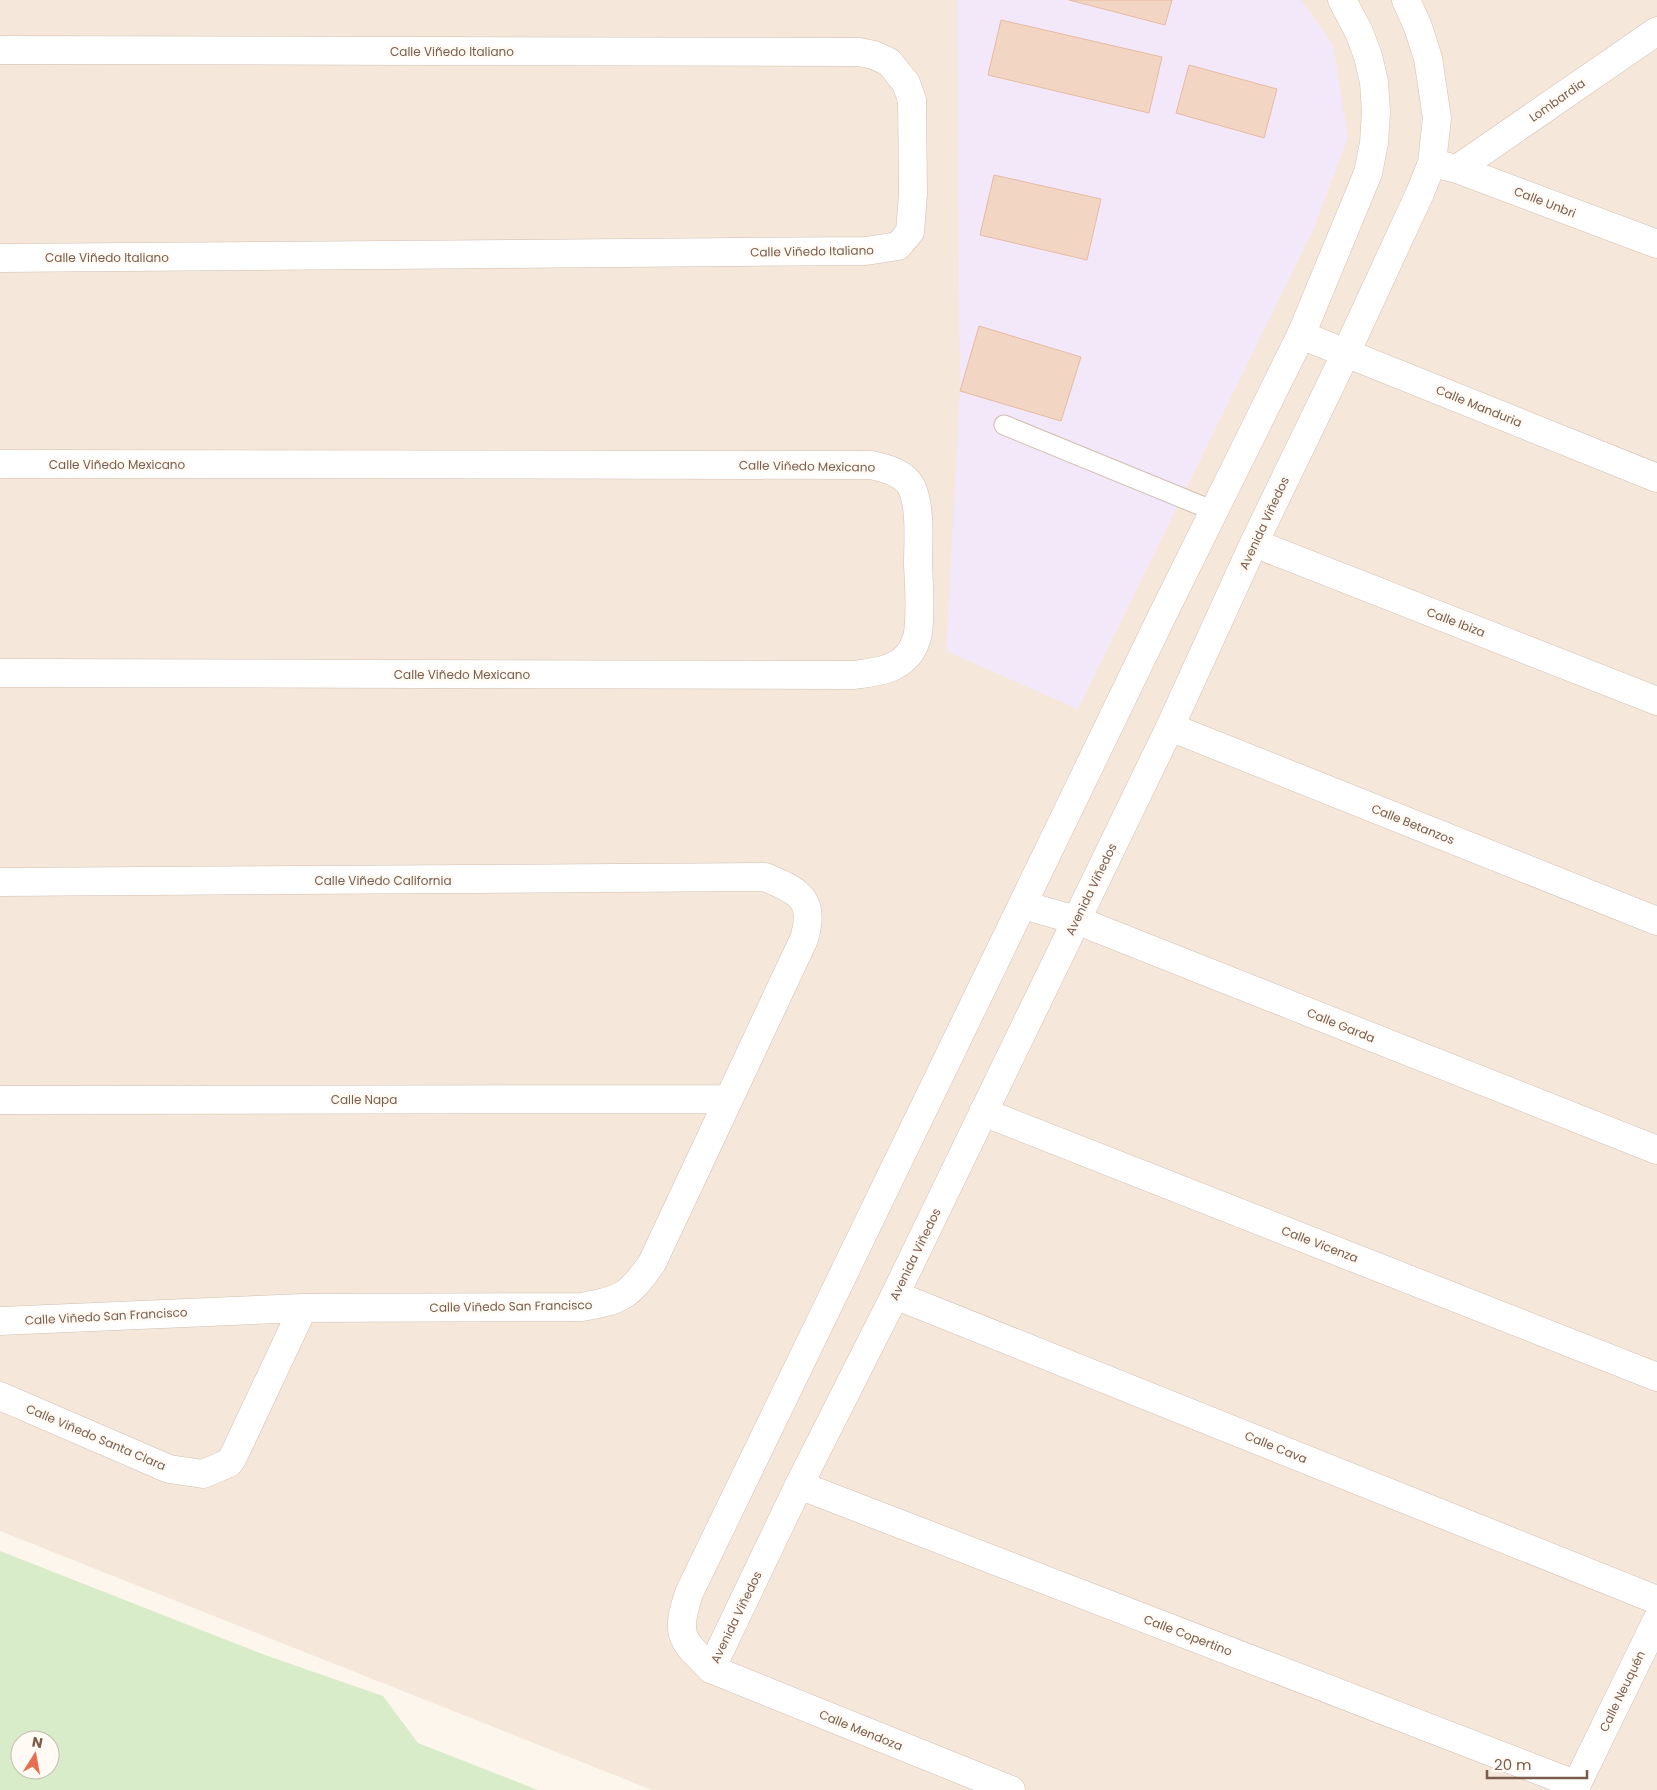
<svg xmlns="http://www.w3.org/2000/svg" width="1657" height="1790" viewBox="0 0 1657 1790" font-family="Poppins,sans-serif">
	<style>
		.residential { fill: #f5e8da }
		.education { fill: #f3e8fa }
		.green { fill: #d8ecc9; fill-rule: evenodd }
		.building { fill: #f3d5c3; stroke: #e6bba3 }
		.lines { fill: none; stroke-linecap: round; stroke-linejoin: round }
		.lane-casing { stroke: #d1beb0; stroke-width: 21 }
		.street-casing { stroke: #d1beb0; stroke-width: 29 }
		.secondary-casing { stroke: #d6c0b0; stroke-width: 29 }
		.lane { stroke: #fff; stroke-width: 19 }
		.street { stroke: #fff; stroke-width: 28 }
		.secondary { stroke: #fff; stroke-width: 28 }
		.labels { text-anchor: middle; dominant-baseline: central; stroke-width: 4.5; stroke-linejoin: round; paint-order: stroke }
		.street-label { font-size: 12px; fill: #7a5c4d; stroke: #fffaf3 }
	</style>
	<rect width="100%" height="100%" fill="#fdf6ec"/>
	<path class="residential" d="M 0,0 L 1657,0 L 1657,1790 L 652,1790 L 0,1531 Z"/>
	<path class="education" d="M 957,0 L 1301,0 L 1333,44 L 1348,137 L 1313,230 L 1078,709 L 946,651 L 960,391 Z"/>
	<path class="green" d="M 0,1551 L 265,1655 L 383,1696 L 418,1743 L 538,1790 L 0,1790 ZM 20,1740 L 50,1740 L 50,1770 L 20,1770 Z"/>
	<path class="building" d="M 1069,0 L 1172,0 L 1165,25 Z
		M 1001,20 L 1162,57 L 1149,113 L 988,75 Z
		M 1189,65 L 1277,89 L 1264,138 L 1176,113 Z
		M 994,175 L 1101,199 L 1087,260 L 980,235 Z
		M 979,326 L 1081,357 L 1061,421 L 960,391 Z"/>
	<g class="lines">
		<defs>
			<path id="lane" d="M 1004,425 L 1214,511"/>
			<path id="street" d="M 0,50 L 859,52 L 874,55 L 889,62 L 906,83 L 912,100 L 913,194 L 910,232 L 898,246 L 866,251 L 0,258
				M 1445,166 L 1457,169 L 1657,244
				M 1457,169 L 1657,31
				M 1301,335 L 1657,478
				M 0,464 L 871,465 C 886,468 905,473 912,488 C 921,509 918,542 918,564 C 919,587 921,610 918,633 C 917,639 913,649 909,654 C 895,671 875,672 854,675 L 0,673
				M 1254,543 L 1657,701
				M 1170,727 L 1657,921
				M 0,882 L 765,877 C 799,891 816,899 804,939 L 652,1263 C 629,1296 622,1300 582,1307 L 303,1308 L 0,1321
				M 1023,905 L 1076,920 L 1657,1150
				M 0,1100 L 728,1099
				M 983,1112 L 1657,1377
				M 895,1295 L 1657,1600
				M 0,1396 L 169,1469 L 203,1474 L 229,1463 L 233,1457 L 303,1308
				M 799,1485 L 1577,1785
				M 711,1669 L 1011,1790
				M 1574,1790 L 1657,1620"/>
			<path id="secondary" d="M 1342,0 L 1359,32 L 1368,56 L 1374,82 L 1376,112 L 1374,143 L 1368,173 L 1301,335 L 1164,612 L 689,1593 C 675,1636 681,1639 711,1669 L 799,1485 L 895,1295 L 1170,727 L 1254,543 L 1346,353 L 1420,193 L 1432,163 L 1437,118 L 1428,58 L 1418,27 L 1406,0"/>
		</defs>
		<use href="#lane" class="lane-casing"/>
		<use href="#street" class="street-casing"/>
		<use href="#secondary" class="secondary-casing"/>
		<use href="#lane" class="lane"/>
		<use href="#street" class="street"/>
		<use href="#secondary" class="secondary"/>
	</g>
	<g class="labels">
		<g class="street-label">
			<text x="452" y="51">Calle Viñedo Italiano</text>
			<text transform="translate(1557 100) rotate(-35)">Lombardia</text>
			<text transform="translate(1545 202) rotate(21)">Calle Unbri</text>
			<text transform="translate(812 251) rotate(-1)">Calle Viñedo Italiano</text>
			<text x="107" y="257">Calle Viñedo Italiano</text>
			<text transform="translate(1479 406) rotate(22)">Calle Manduria</text>
			<text x="117" y="464">Calle Viñedo Mexicano</text>
			<text transform="translate(807 466) rotate(1)">Calle Viñedo Mexicano</text>
			<text transform="translate(1264 523) rotate(-65)">Avenida Viñedos</text>
			<text transform="translate(1456 622) rotate(21)">Calle Ibiza</text>
			<text x="462" y="674">Calle Viñedo Mexicano</text>
			<text transform="translate(1413 824) rotate(22)">Calle Betanzos</text>
			<text x="383" y="880">Calle Viñedo California</text>
			<text transform="translate(1091 889) rotate(-64)">Avenida Viñedos</text>
			<text transform="translate(1341 1025) rotate(22)">Calle Garda</text>
			<text x="364" y="1099">Calle Napa</text>
			<text transform="translate(1320 1244) rotate(21)">Calle Vicenza</text>
			<text transform="translate(915 1254) rotate(-64)">Avenida Viñedos</text>
			<text transform="translate(511 1306) rotate(-1)">Calle Viñedo San Francisco</text>
			<text transform="translate(106 1316) rotate(-3)">Calle Viñedo San Francisco</text>
			<text transform="translate(96 1437) rotate(23)">Calle Viñedo Santa Clara</text>
			<text transform="translate(1276 1447) rotate(22)">Calle Cava</text>
			<text transform="translate(736 1617) rotate(-64)">Avenida Viñedos</text>
			<text transform="translate(1188 1635) rotate(21)">Calle Copertino</text>
			<text transform="translate(1622 1691) rotate(-64)">Calle Neuquén</text>
			<text transform="translate(861 1730) rotate(22)">Calle Mendoza</text>
		</g>
	</g>
	<g transform="translate(35 1755) rotate(11)"><circle r="24" fill="#fffaf3" stroke="#cabbb1"/>
	<path d="M0-4L9 19L0 12L-9 19Z" fill="#e76f51"/>
	<text y="-8" font-size="14" font-weight="bold" text-anchor="middle" fill="#7a5c4d">N</text>
	</g>
	<path d="M1487 1770v8h100v-8" fill="none" stroke="#7a5c4d" stroke-width="2.5"/>
	<text x="1494" y="1770" font-size="15" fill="#7a5c4d" stroke="#fffaf3" stroke-width="4" paint-order="stroke">20 m</text>
</svg>
